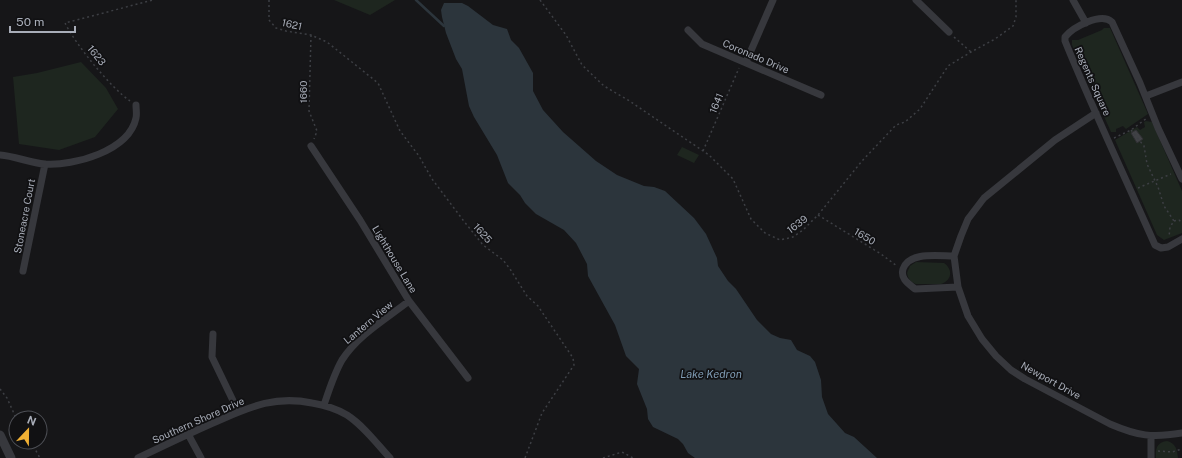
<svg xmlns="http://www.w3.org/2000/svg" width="1182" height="458" viewBox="0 0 1182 458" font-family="'Public Sans',sans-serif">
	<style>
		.green { fill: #1e261f }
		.water { fill: #2c353c }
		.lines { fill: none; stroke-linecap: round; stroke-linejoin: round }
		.stream { stroke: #2c353c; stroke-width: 2.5 }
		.building { fill: #404145; stroke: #303034 }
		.path { stroke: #3d3f44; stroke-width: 1.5; stroke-dasharray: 2 3; stroke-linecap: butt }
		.minor { stroke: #37383d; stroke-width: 7 }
		.tertiary { stroke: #37383d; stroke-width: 9 }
		.labels { text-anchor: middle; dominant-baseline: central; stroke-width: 3.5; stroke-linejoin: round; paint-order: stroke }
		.street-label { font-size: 10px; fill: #a8adb8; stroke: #111113 }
		.water-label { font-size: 11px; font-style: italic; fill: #7f9bb3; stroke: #111113 }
	</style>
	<rect width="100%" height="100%" fill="#161618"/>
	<path class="green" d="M 334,0 L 395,0 L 370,15 Z
		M 1104,28 L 1110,28 L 1148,114 L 1126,129 L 1123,126 L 1116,129 L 1116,132 L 1111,132 L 1072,45 L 1072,40 L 1078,40 L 1102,30 Z
		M 81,62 L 106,88 L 118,109 L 95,137 L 59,150 L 19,144 L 13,77 L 37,73 Z
		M 1146,121 L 1152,122 L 1182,191 L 1182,233 L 1164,240 L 1157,235 L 1115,140 L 1137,127 L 1140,130 L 1145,127 L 1144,122 Z
		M 682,147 L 699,155 L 694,163 L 677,155 Z
		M 916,262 L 944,263 C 954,270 951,281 941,284 L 916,284 C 911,282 908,279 907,273 L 910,266 Z
		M 1167,441 C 1176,443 1177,450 1178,458 L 1156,458 C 1155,449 1157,442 1167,441 Z"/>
	<path class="water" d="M 444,3 L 462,3 L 468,6 L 493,25 L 507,29 L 511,40 L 519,48 L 533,73 L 533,91 L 543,110 L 563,132 L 596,161 L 617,175 L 644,186 L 654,187 L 665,191 L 694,218 L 706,234 L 717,258 L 718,266 L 728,281 L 736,289 L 757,320 L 771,334 L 780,338 L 791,340 L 797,350 L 810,356 L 815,362 L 821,380 L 822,397 L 828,414 L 845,433 L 854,437 L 877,458 L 695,458 L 688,453 L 683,444 L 678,439 L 653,427 L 648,419 L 647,409 L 637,384 L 639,369 L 626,356 L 615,325 L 588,276 L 587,264 L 576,243 L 564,230 L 536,214 L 525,203 L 520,195 L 508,183 L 497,155 L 474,117 L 469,106 L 462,69 L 456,59 L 446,33 L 442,17 L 441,10 Z"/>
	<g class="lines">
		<path class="stream" d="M 416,0 L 444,26"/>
	</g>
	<path class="building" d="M 1136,130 L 1143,139 L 1137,143 L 1131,133 Z"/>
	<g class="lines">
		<path class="path" d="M 269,0 L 269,20 L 276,28 L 286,31 L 311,35 L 327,42 L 378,83 L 400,131 L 419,156 L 432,179 L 463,220 L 483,245 L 503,260 L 510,269 L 527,296 L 538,306 L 573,358 L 574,365 L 542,413 L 525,458
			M 540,0 L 566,35 L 582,65 L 604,86 L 628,100 L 709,155 L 733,179 L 751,219 L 765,233 L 780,240 L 793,237 L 803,230 L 818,215 L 862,161 L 896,125 L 905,122 L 920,109 L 948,66 L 971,52 L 995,39 L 1013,26 L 1016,17 L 1016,0
			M 311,35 L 309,111 L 317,131 L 314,139
			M 954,37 L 971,52
			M 130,101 C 110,87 76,45 65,23 L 153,0
			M 1131,130 L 1144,146 L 1147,164 L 1158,187 L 1164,206 L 1174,221 L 1170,227 L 1169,237
			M 1114,138 L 1131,130 L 1147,118
			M 703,151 L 739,68
			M 1138,188 L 1171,174
			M 818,215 L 881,254 L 897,266
			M 1174,221 L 1179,220 L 1182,223
			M 0,389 L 7,398 L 16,418
			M 31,442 L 40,458
			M 1158,451 L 1172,452 L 1182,449
			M 603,458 L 622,452 L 633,458"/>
		<path class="minor" d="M 916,0 L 949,32
			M 1073,0 L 1086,23
			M 688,30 L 702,44 L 821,95
			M 746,62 L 773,0
			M 1146,96 L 1182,82
			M 1096,113 L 1055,140 L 984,198 L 968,219 L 961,236 L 954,256 L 958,287 L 968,316 L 982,339 L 996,356 L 1011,370 L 1025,379 L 1110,424 C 1138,436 1152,438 1182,433
			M 311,146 L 360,220 L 409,301 L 468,378
			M 0,155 C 15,156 30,163 45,164 C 74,166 129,151 136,118 C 137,114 136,109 136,105
			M 1182,179 L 1158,128 L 1140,83 L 1112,22 C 1101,12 1073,27 1065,37 L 1065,41 C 1093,110 1125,177 1155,245 L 1161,248 L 1168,247 L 1182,239
			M 954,256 C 939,256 909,251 903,269 C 900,279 909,284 915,289 L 958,287
			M 23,271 L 45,164
			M 213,334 L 212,357 L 238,411
			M 324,405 C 329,390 334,374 342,360 C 358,335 386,319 409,301
			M 188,434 L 201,458
			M 138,458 C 163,446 188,434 213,423 C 248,408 273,395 312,403 C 324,405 337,409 347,415 C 364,426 377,444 390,458
			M 1151,458 L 1151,437"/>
		<path class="tertiary" d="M 0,435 L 11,458"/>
	</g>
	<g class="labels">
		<g class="street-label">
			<text transform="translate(292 24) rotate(12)">1621</text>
			<text transform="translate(97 55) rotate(51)">1623</text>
			<text transform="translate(756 56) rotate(23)">Coronado Drive</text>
			<text transform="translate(1093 81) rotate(66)">Regents Square</text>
			<text transform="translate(303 92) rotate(-90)">1660</text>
			<text transform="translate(716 103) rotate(-68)">1641</text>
			<text transform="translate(24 216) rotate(-79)">Stoneacre Court</text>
			<text transform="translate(797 224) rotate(-37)">1639</text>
			<text transform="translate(483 233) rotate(48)">1625</text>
			<text transform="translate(865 236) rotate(31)">1650</text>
			<text transform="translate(395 259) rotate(59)">Lighthouse Lane</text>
			<text transform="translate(368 322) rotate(-40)">Lantern View</text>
			<text transform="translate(1051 380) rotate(29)">Newport Drive</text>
			<text transform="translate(198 420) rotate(-24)">Southern Shore Drive</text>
		</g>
		<g class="water-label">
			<text x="711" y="374">Lake Kedron</text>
		</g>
	</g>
	<g transform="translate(28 430) rotate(22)"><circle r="19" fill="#111113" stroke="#4d4f55"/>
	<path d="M0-3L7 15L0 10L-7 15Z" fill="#f2b134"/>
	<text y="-6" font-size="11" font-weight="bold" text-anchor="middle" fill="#a8adb8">N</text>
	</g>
	<path d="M10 26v6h65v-6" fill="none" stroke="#a8adb8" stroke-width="2"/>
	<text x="16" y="26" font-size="12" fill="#a8adb8" stroke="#111113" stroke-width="3" paint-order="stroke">50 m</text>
</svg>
